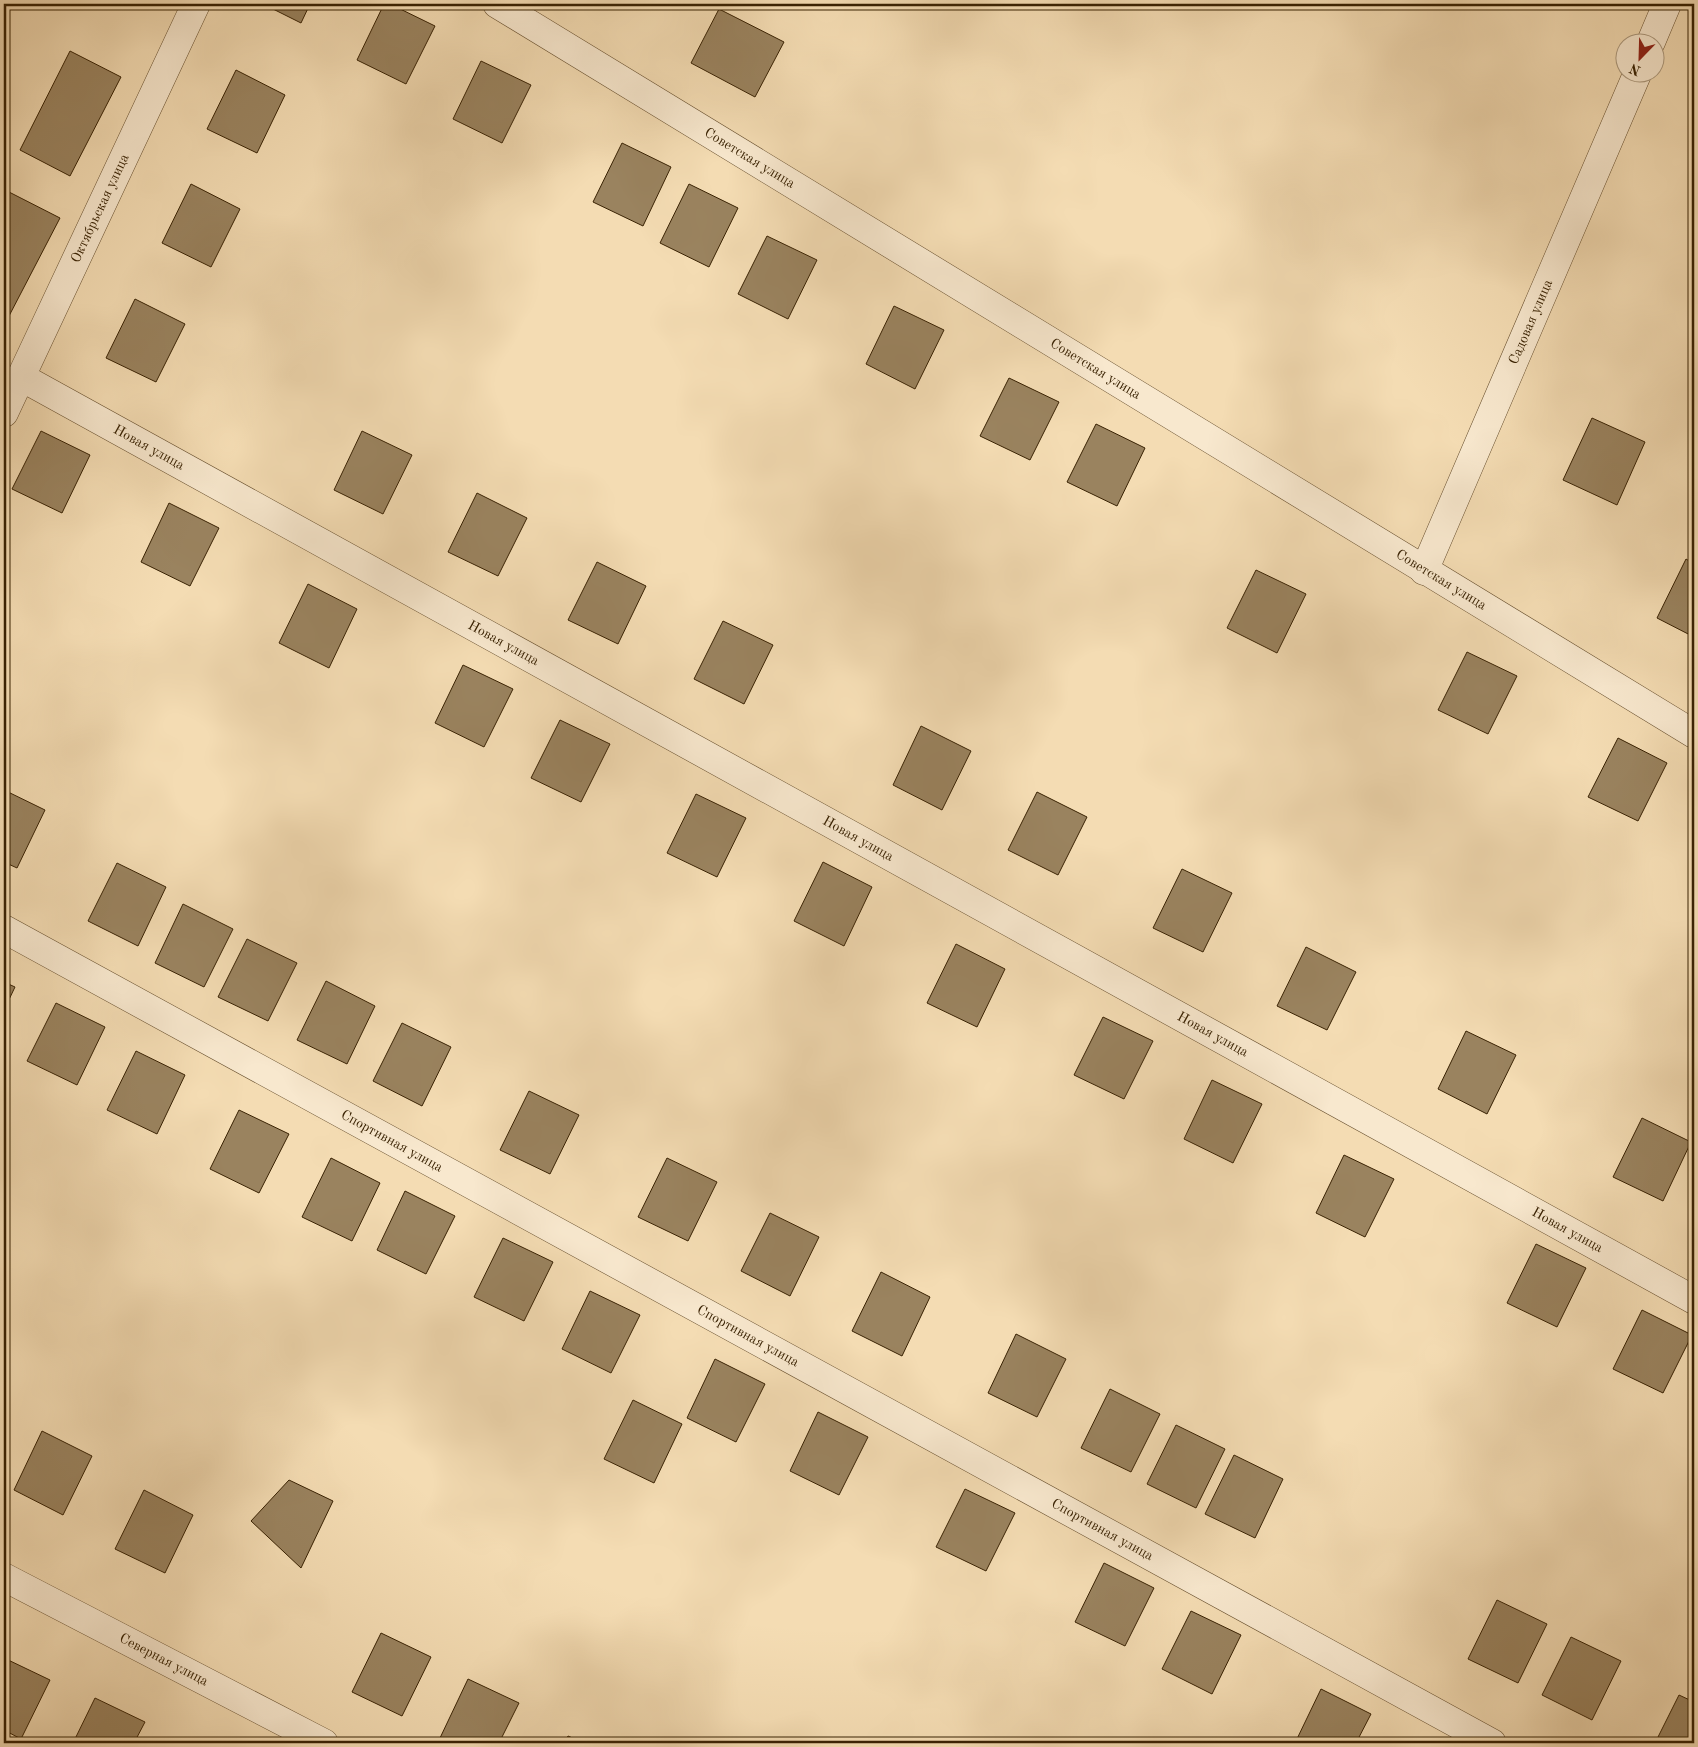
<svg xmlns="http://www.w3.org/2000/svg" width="1698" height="1747" viewBox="0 0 1698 1747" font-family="'Old Standard TT',serif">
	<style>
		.building { fill: #9a835f; stroke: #392203 }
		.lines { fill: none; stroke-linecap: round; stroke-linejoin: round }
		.minor-casing { stroke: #68502f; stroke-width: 29 }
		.minor { stroke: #f8e8ce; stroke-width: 28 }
		.labels { text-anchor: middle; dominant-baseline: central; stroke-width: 4.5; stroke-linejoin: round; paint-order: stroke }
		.street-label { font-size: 14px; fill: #392203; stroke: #f8e8ce }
	</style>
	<rect width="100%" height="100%" fill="#f4dcb3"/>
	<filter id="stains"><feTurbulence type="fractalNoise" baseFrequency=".004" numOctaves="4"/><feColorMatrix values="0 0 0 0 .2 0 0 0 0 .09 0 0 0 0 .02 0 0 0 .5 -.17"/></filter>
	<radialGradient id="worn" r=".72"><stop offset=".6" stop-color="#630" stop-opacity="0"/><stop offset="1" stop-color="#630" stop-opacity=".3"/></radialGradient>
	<path class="building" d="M 263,4 L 310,4 L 301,23 Z
		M 384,4 L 390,4 L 435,26 L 406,84 L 357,60 Z
		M 719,9 L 784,42 L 755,97 L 691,63 Z
		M 70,51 L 121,77 L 70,176 L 20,150 Z
		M 481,61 L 531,85 L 502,143 L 453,119 Z
		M 236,70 L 285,95 L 257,153 L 207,129 Z
		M 622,143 L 671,167 L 643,226 L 593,202 Z
		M 191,184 L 240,209 L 211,267 L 162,243 Z
		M 689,184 L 738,208 L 709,267 L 660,243 Z
		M 9,192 L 60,218 L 9,316 L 4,314 L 4,202 Z
		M 767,236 L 817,260 L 788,319 L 738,294 Z
		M 135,299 L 185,324 L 156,382 L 106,358 Z
		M 894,306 L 944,330 L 915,389 L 866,364 Z
		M 1009,378 L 1059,402 L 1030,460 L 980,436 Z
		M 1592,418 L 1645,442 L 1617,505 L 1563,480 Z
		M 1096,424 L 1145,448 L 1117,506 L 1067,482 Z
		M 41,431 L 90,455 L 62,513 L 12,489 Z
		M 362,431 L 412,455 L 383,514 L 334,490 Z
		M 477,493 L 527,518 L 498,576 L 448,552 Z
		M 169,503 L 219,528 L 190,586 L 141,562 Z
		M 1686,559 L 1694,564 L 1694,637 L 1657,618 Z
		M 597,562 L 646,586 L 618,644 L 568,620 Z
		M 1256,570 L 1306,594 L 1277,653 L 1227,628 Z
		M 308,584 L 357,609 L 329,668 L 279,643 Z
		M 723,621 L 773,645 L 744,704 L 694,679 Z
		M 1467,652 L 1517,676 L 1488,734 L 1438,710 Z
		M 463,665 L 513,689 L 484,747 L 435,723 Z
		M 560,720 L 610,744 L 581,802 L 531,778 Z
		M 921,726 L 971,751 L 942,810 L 893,785 Z
		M 1618,738 L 1667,763 L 1638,821 L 1588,797 Z
		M 4,790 L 45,810 L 17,868 L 4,862 Z
		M 1037,792 L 1087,817 L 1058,875 L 1008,850 Z
		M 696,794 L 746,818 L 717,877 L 667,853 Z
		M 823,862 L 872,887 L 844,946 L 794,921 Z
		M 117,863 L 166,887 L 138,946 L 88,921 Z
		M 1182,869 L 1232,893 L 1203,952 L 1153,928 Z
		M 183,904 L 233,929 L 204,987 L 155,963 Z
		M 247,939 L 297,963 L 268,1021 L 218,997 Z
		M 956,944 L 1005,969 L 977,1027 L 927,1003 Z
		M 1306,947 L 1356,972 L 1327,1030 L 1277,1006 Z
		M 326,981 L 375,1006 L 347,1064 L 297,1040 Z
		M 4,982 L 15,987 L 4,1010 Z
		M 56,1003 L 105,1027 L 77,1085 L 27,1061 Z
		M 1103,1017 L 1153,1041 L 1124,1099 L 1074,1075 Z
		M 402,1023 L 451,1047 L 422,1106 L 373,1081 Z
		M 1466,1031 L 1516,1055 L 1487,1114 L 1438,1089 Z
		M 136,1051 L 185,1075 L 157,1134 L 107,1110 Z
		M 1212,1080 L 1262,1104 L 1233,1163 L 1184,1139 Z
		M 529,1091 L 579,1115 L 550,1174 L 500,1150 Z
		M 239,1110 L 289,1134 L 259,1193 L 210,1169 Z
		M 1642,1118 L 1691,1142 L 1663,1201 L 1613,1177 Z
		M 1344,1155 L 1394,1179 L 1365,1237 L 1316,1213 Z
		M 331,1158 L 380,1183 L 352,1241 L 302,1217 Z
		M 667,1158 L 717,1182 L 688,1241 L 638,1217 Z
		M 405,1191 L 455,1216 L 426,1274 L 377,1250 Z
		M 770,1213 L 819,1237 L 790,1296 L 741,1271 Z
		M 503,1238 L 553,1262 L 524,1321 L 474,1297 Z
		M 1536,1244 L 1586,1268 L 1557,1327 L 1507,1303 Z
		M 881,1272 L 930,1297 L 902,1356 L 852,1331 Z
		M 590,1291 L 640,1315 L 611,1373 L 562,1349 Z
		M 1642,1310 L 1692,1335 L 1663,1393 L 1613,1369 Z
		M 1016,1334 L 1066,1359 L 1037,1417 L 988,1393 Z
		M 715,1359 L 765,1384 L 736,1442 L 687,1418 Z
		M 1110,1389 L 1160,1414 L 1131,1472 L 1081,1448 Z
		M 633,1400 L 682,1424 L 654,1483 L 604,1459 Z
		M 818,1412 L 868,1437 L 839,1495 L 790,1471 Z
		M 1176,1425 L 1225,1449 L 1196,1508 L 1147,1484 Z
		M 42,1431 L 92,1456 L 63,1515 L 14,1490 Z
		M 1234,1455 L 1283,1479 L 1255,1538 L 1205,1514 Z
		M 289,1480 L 333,1501 L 301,1568 L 251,1521 Z
		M 965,1489 L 1015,1513 L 986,1571 L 936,1547 Z
		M 144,1490 L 193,1515 L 165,1573 L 115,1549 Z
		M 1104,1563 L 1154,1588 L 1125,1646 L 1075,1622 Z
		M 1497,1600 L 1547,1624 L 1518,1683 L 1468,1659 Z
		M 1191,1611 L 1241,1635 L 1212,1694 L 1162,1669 Z
		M 381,1633 L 431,1657 L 402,1716 L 352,1692 Z
		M 1571,1637 L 1621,1661 L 1592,1720 L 1542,1695 Z
		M 4,1658 L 50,1680 L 21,1739 L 4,1730 Z
		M 468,1679 L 519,1703 L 499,1743 L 451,1743 L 440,1738 Z
		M 1321,1689 L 1371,1714 L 1356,1743 L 1295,1743 Z
		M 1679,1695 L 1694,1702 L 1694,1743 L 1655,1743 Z
		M 95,1698 L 145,1722 L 134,1743 L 73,1743 Z
		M 568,1736 L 584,1743 L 564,1743 Z"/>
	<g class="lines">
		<defs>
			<g id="minor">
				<path id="s1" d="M 497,4 L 1694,734"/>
				<path d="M 1651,42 L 1667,4"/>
				<path id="s2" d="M 21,377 L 1694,1300"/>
				<path id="s3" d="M 4,413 L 196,4"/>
				<path id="s4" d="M 1424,571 L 1638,72"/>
				<path id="s5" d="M 4,929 L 1492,1743"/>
				<path id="s6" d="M 4,1577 L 324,1743"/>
			</g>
		</defs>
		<use href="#minor" class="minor-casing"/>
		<use href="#minor" class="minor"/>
	</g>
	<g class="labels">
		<g class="street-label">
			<text stroke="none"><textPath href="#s1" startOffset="296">Советская улица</textPath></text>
			<text stroke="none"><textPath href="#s3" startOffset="226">Октябрьская улица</textPath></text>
			<text stroke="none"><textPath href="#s4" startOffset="271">Садовая улица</textPath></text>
			<text stroke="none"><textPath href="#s1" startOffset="701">Советская улица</textPath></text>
			<text stroke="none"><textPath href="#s2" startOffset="146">Новая улица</textPath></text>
			<text stroke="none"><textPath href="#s1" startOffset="1106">Советская улица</textPath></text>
			<text stroke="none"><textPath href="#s2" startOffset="551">Новая улица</textPath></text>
			<text stroke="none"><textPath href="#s2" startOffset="956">Новая улица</textPath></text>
			<text stroke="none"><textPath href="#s2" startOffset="1361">Новая улица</textPath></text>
			<text stroke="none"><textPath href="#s5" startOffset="442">Спортивная улица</textPath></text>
			<text stroke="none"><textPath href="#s2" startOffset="1766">Новая улица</textPath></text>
			<text stroke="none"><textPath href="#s5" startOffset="848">Спортивная улица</textPath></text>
			<text stroke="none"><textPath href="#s5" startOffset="1252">Спортивная улица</textPath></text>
			<text stroke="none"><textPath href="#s6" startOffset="180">Северная улица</textPath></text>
		</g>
	</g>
	<rect width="1698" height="1747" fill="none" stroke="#f4dcb3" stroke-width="20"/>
	<rect x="5" y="5" width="1688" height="1737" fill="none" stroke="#392203" stroke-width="2.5"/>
	<rect x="10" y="10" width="1678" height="1727" fill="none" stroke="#392203"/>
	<g transform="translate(1640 58) rotate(203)"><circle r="24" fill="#f8e8ce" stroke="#ac997d"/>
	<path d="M0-4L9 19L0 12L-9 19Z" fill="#8f2418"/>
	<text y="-8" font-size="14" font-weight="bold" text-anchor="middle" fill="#392203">N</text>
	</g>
	<rect width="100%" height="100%" filter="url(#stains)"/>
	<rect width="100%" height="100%" fill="url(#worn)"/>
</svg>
